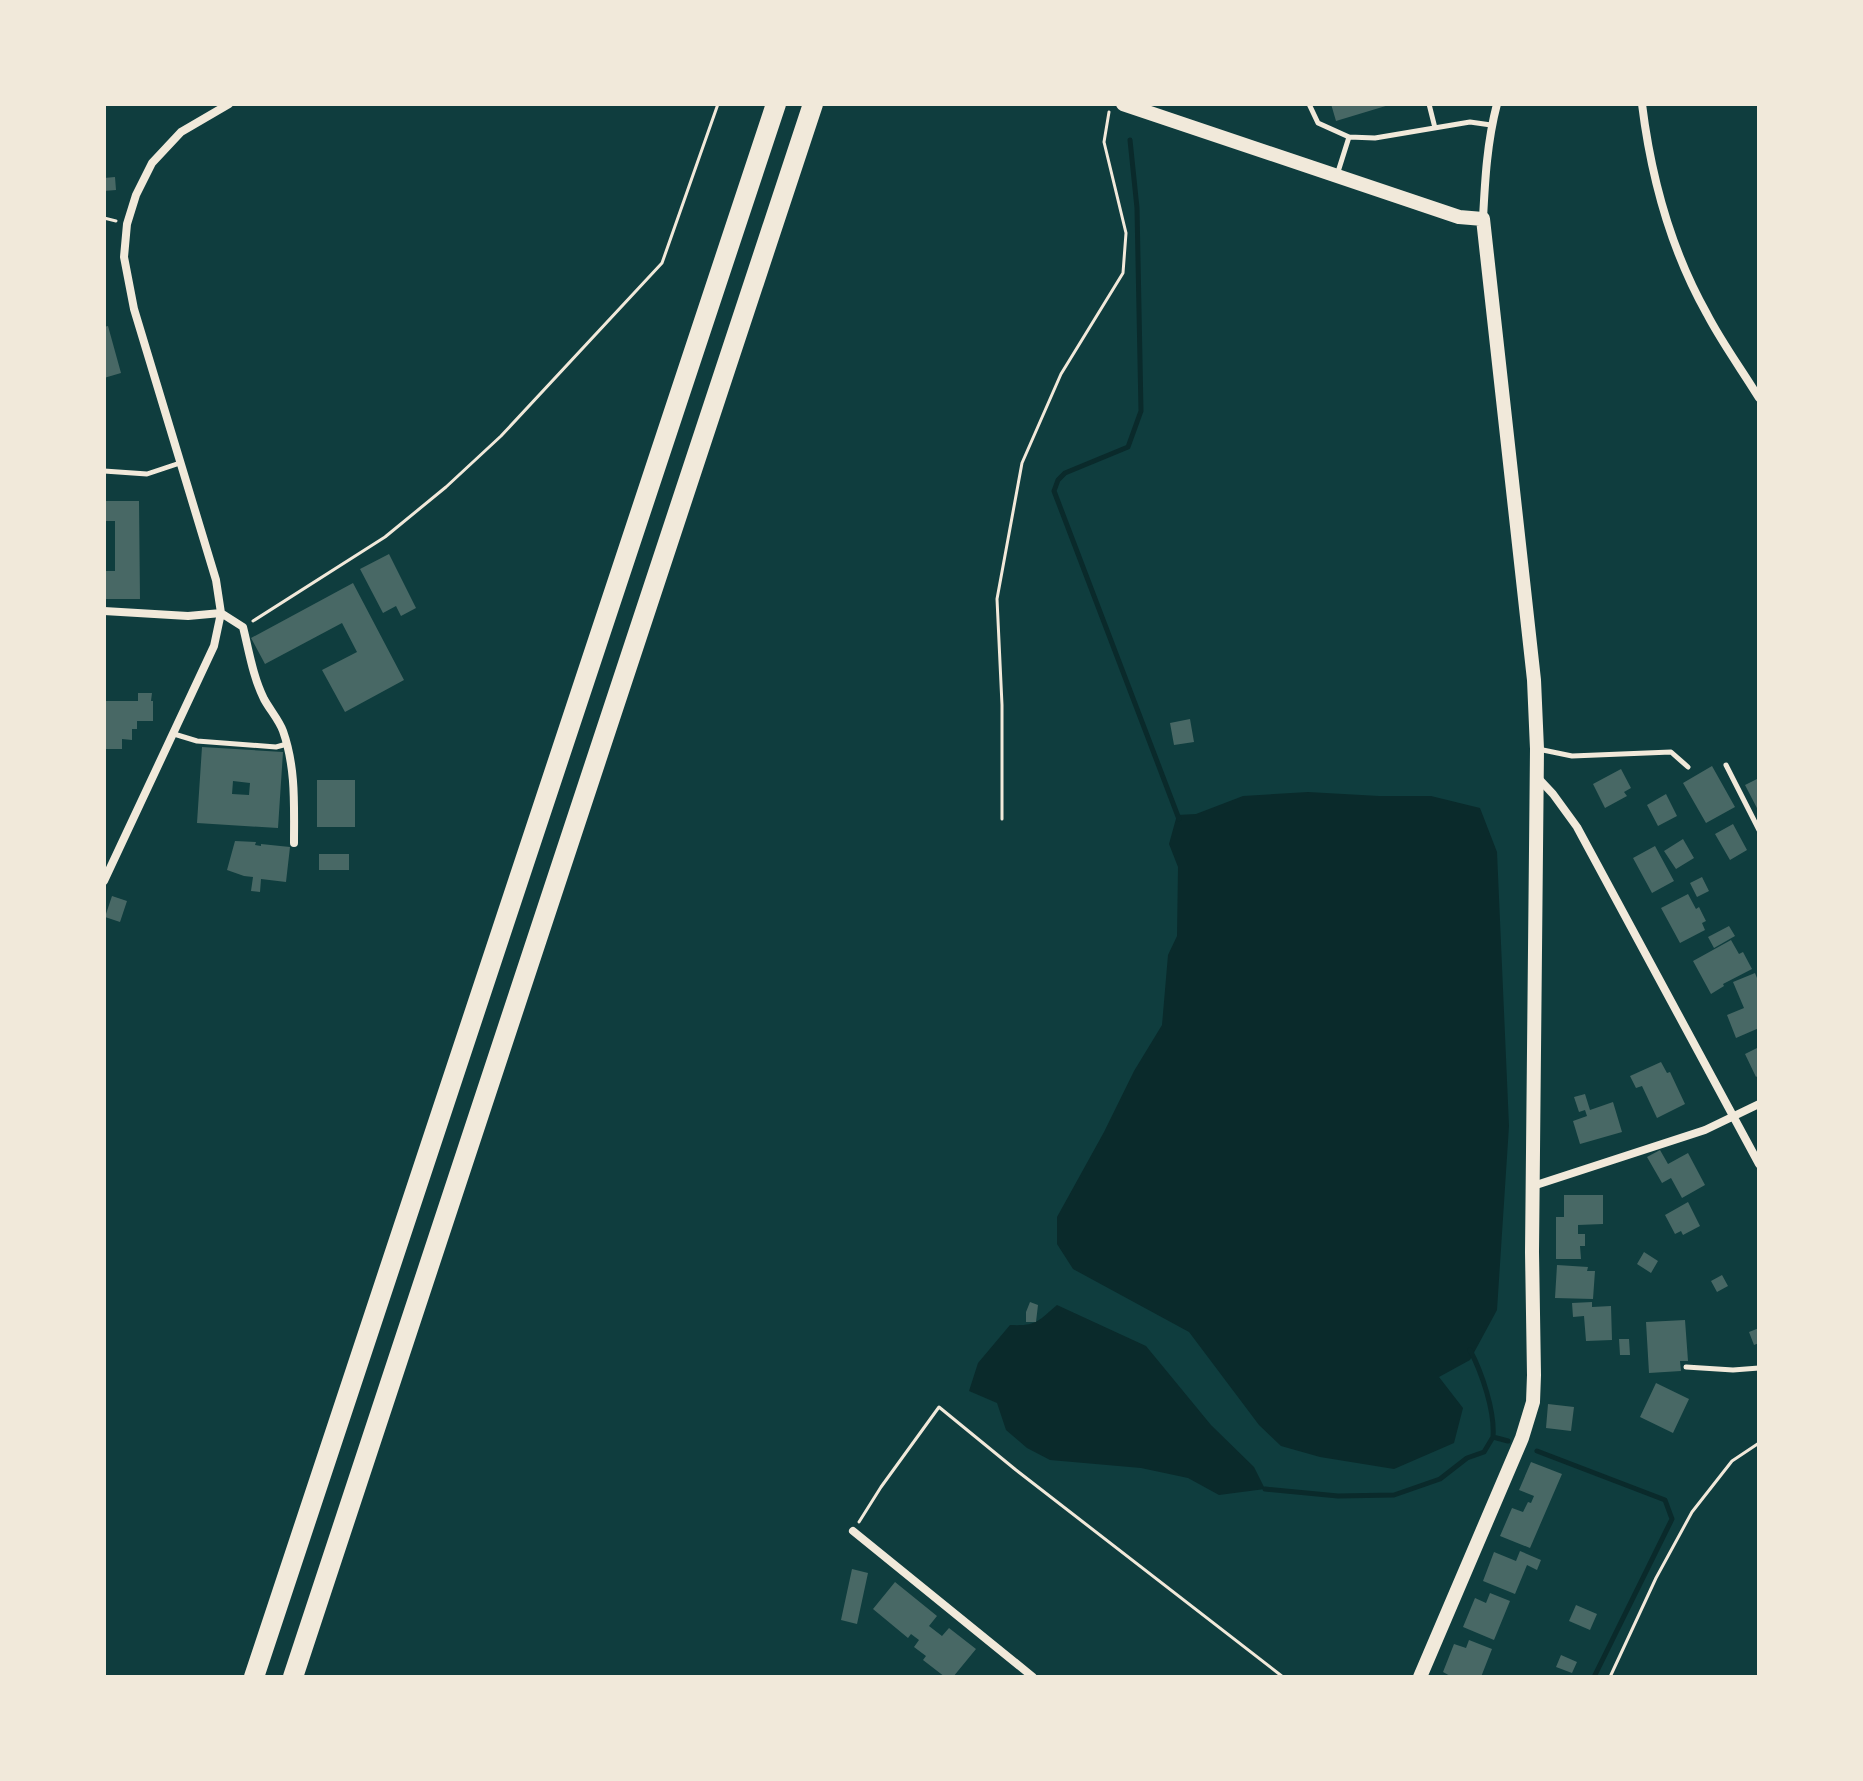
<svg xmlns="http://www.w3.org/2000/svg" width="1863" height="1781" viewBox="0 0 1863 1781" font-family="'Space Grotesk',sans-serif">
	<style>
		.water { fill: #0a2a2b }
		.lines { fill: none; stroke-linecap: round; stroke-linejoin: round }
		.stream { stroke: #0a2a2b; stroke-width: 5 }
		.building { fill: #486865; fill-rule: evenodd }
		.path { stroke: #f1e9da; stroke-width: 3 }
		.service { stroke: #f1e9da; stroke-width: 5 }
		.minor { stroke: #f1e9da; stroke-width: 8 }
		.tertiary { stroke: #f1e9da; stroke-width: 14 }
		.motorway { stroke: #f1e9da; stroke-width: 20 }
	</style>
	<rect width="100%" height="100%" fill="#0f3d3e"/>
	<path class="water" d="M 1308,792 L 1379,796 L 1431,796 L 1480,808 L 1497,852 L 1509,1126 L 1497,1310 L 1470,1360 L 1439,1377 L 1463,1408 L 1454,1443 L 1394,1469 L 1320,1457 L 1281,1446 L 1259,1425 L 1189,1332 L 1073,1269 L 1057,1244 L 1057,1217 L 1104,1132 L 1134,1071 L 1162,1025 L 1168,955 L 1177,936 L 1178,867 L 1169,844 L 1177,815 L 1196,814 L 1243,796 Z
		M 1057,1305 L 1146,1346 L 1211,1425 L 1254,1467 L 1265,1489 L 1219,1495 L 1188,1478 L 1141,1468 L 1050,1460 L 1027,1448 L 1006,1430 L 997,1403 L 969,1391 L 978,1363 L 1010,1325 C 1037,1326 1037,1322 1057,1305 Z"/>
	<g class="lines">
		<path class="stream" d="M 1130,140 L 1137,208 L 1141,411 L 1128,447 L 1065,473 L 1058,480 L 1054,491 L 1179,819
			M 1470,1350 C 1482,1373 1495,1411 1493,1437 L 1508,1441
			M 1537,1451 L 1665,1500 L 1672,1519 L 1594,1677
			M 1265,1489 L 1338,1496 L 1394,1495 L 1440,1479 L 1467,1458 L 1484,1452 L 1493,1437"/>
	</g>
	<path class="building" d="M 1331,104 L 1388,104 L 1389,105 L 1336,121 Z
		M 115,177 L 116,190 L 104,191 L 104,178 Z
		M 108,326 L 121,373 L 104,378 L 104,327 Z
		M 104,501 L 139,501 L 140,599 L 104,599 L 104,571 L 115,571 L 115,521 L 104,521 Z
		M 389,554 L 416,608 L 401,616 L 396,606 L 383,613 L 360,569 Z
		M 353,583 L 404,680 L 345,712 L 322,670 L 357,652 L 342,623 L 265,664 L 251,638 Z
		M 138,693 L 152,693 L 151,701 L 153,701 L 153,721 L 137,721 L 137,729 L 132,729 L 132,740 L 122,739 L 122,749 L 104,749 L 104,701 L 138,701 Z
		M 1190,719 L 1194,742 L 1174,745 L 1170,723 Z
		M 202,747 L 283,752 L 278,828 L 197,823 ZM 233,781 L 250,783 L 249,795 L 232,794 Z
		M 1712,766 L 1735,807 L 1706,823 L 1683,783 Z
		M 1621,769 L 1631,788 L 1624,792 L 1627,796 L 1605,808 L 1593,784 Z
		M 1759,778 L 1759,812 L 1745,785 Z
		M 317,780 L 355,780 L 355,827 L 317,827 Z
		M 1666,794 L 1677,816 L 1658,826 L 1647,805 Z
		M 1733,824 L 1747,850 L 1730,860 L 1715,834 Z
		M 1683,839 L 1694,858 L 1676,869 L 1664,851 Z
		M 235,841 L 256,842 L 255,845 L 261,846 L 261,844 L 290,847 L 286,882 L 261,879 L 260,892 L 251,891 L 253,877 L 244,876 L 227,870 Z
		M 1655,846 L 1674,881 L 1652,893 L 1633,858 Z
		M 319,854 L 349,854 L 349,870 L 319,870 Z
		M 1702,877 L 1709,891 L 1697,897 L 1690,883 Z
		M 1688,894 L 1696,909 L 1699,907 L 1706,921 L 1702,923 L 1705,930 L 1680,943 L 1661,908 Z
		M 112,896 L 127,901 L 120,922 L 105,917 Z
		M 1729,926 L 1735,936 L 1714,948 L 1708,937 Z
		M 1731,940 L 1739,954 L 1743,952 L 1752,969 L 1723,984 L 1724,986 L 1711,994 L 1693,961 Z
		M 1755,973 L 1759,983 L 1759,989 L 1757,990 L 1759,994 L 1759,1028 L 1736,1038 L 1727,1015 L 1744,1008 L 1733,982 Z
		M 1759,1047 L 1759,1075 L 1756,1077 L 1745,1054 Z
		M 1661,1062 L 1667,1073 L 1670,1072 L 1685,1104 L 1657,1118 L 1642,1086 L 1636,1088 L 1630,1076 Z
		M 1585,1094 L 1590,1110 L 1613,1102 L 1622,1132 L 1580,1144 L 1573,1121 L 1587,1116 L 1585,1110 L 1579,1112 L 1574,1097 Z
		M 1660,1150 L 1668,1164 L 1688,1153 L 1705,1185 L 1682,1198 L 1671,1178 L 1662,1183 L 1647,1157 Z
		M 1564,1195 L 1603,1195 L 1603,1224 L 1578,1225 L 1578,1234 L 1585,1234 L 1585,1246 L 1580,1246 L 1581,1259 L 1556,1259 L 1556,1217 L 1564,1217 Z
		M 1688,1202 L 1700,1226 L 1683,1235 L 1681,1231 L 1675,1234 L 1665,1215 Z
		M 1644,1252 L 1658,1261 L 1651,1273 L 1637,1264 Z
		M 1557,1265 L 1588,1267 L 1587,1271 L 1595,1271 L 1593,1299 L 1555,1298 Z
		M 1722,1275 L 1728,1286 L 1717,1292 L 1711,1281 Z
		M 1030,1302 L 1038,1305 L 1036,1322 L 1026,1322 L 1026,1312 Z
		M 1592,1302 L 1592,1307 L 1611,1306 L 1612,1340 L 1586,1341 L 1584,1316 L 1573,1317 L 1572,1303 Z
		M 1685,1320 L 1688,1361 L 1680,1361 L 1681,1371 L 1649,1373 L 1646,1322 Z
		M 1759,1328 L 1759,1343 L 1754,1345 L 1749,1332 Z
		M 1619,1339 L 1629,1339 L 1630,1355 L 1620,1355 Z
		M 1656,1383 L 1689,1399 L 1673,1433 L 1640,1417 Z
		M 1548,1404 L 1574,1407 L 1571,1431 L 1546,1428 Z
		M 1531,1462 L 1562,1474 L 1530,1548 L 1500,1536 L 1512,1508 L 1523,1512 L 1528,1502 L 1531,1503 L 1534,1496 L 1519,1490 Z
		M 1520,1551 L 1541,1560 L 1537,1570 L 1527,1565 L 1515,1594 L 1483,1581 L 1494,1552 L 1516,1561 Z
		M 852,1569 L 868,1573 L 857,1624 L 841,1620 Z
		M 895,1582 L 937,1616 L 929,1626 L 942,1636 L 949,1628 L 976,1649 L 953,1677 L 945,1677 L 923,1660 L 926,1656 L 914,1647 L 919,1640 L 911,1634 L 908,1638 L 873,1609 Z
		M 1490,1593 L 1510,1601 L 1494,1640 L 1463,1627 L 1475,1598 L 1486,1603 Z
		M 1576,1605 L 1597,1614 L 1590,1630 L 1569,1621 Z
		M 1469,1640 L 1492,1649 L 1481,1677 L 1452,1677 L 1443,1672 L 1454,1644 L 1466,1648 Z
		M 1561,1655 L 1577,1662 L 1572,1673 L 1556,1667 Z"/>
	<g class="lines">
		<path class="path" d="M 104,218 L 116,221
			M 253,621 L 385,537 L 446,487 L 501,436 L 662,263 L 718,104
			M 1002,819 L 1002,705 L 997,599 L 1022,463 L 1061,374 L 1123,273 L 1126,233 L 1104,142 L 1109,112
			M 859,1522 L 881,1487 L 939,1407 L 1016,1470 L 1283,1677
			M 1610,1677 L 1656,1578 L 1692,1512 L 1732,1461 L 1759,1443"/>
		<path class="service" d="M 1309,104 L 1318,123 L 1349,137 L 1375,138 L 1470,122 L 1491,125
			M 1429,104 L 1435,128
			M 1337,175 L 1349,137
			M 104,471 L 147,474 L 180,463
			M 174,734 L 197,741 L 276,747 L 287,744
			M 1538,749 L 1572,756 L 1671,752 L 1688,767
			M 1726,765 L 1759,830
			M 1686,1367 L 1733,1370 L 1759,1368"/>
		<path class="minor" d="M 1642,104 C 1651,177 1671,250 1707,314 C 1722,343 1742,370 1759,398
			M 1483,219 C 1485,180 1487,142 1497,104
			M 104,611 L 188,616 L 221,613 L 243,627 C 249,651 253,677 264,699 C 270,710 279,720 283,731 C 296,768 294,805 294,843
			M 1538,778 L 1553,794 L 1577,827 L 1759,1164
			M 104,881 L 214,646 L 221,613 L 216,580 L 134,309 L 124,257 L 127,224 L 136,195 L 152,163 L 181,132 L 229,104
			M 1533,1186 L 1705,1130 L 1759,1104
			M 853,1531 L 1033,1677"/>
		<path class="tertiary" d="M 1123,104 L 1459,217 L 1483,219 L 1534,680 L 1537,749 L 1532,1252 L 1534,1375 L 1533,1402 L 1522,1438 L 1420,1677"/>
		<path class="motorway" d="M 254,1677 L 776,104
			M 293,1677 L 813,104"/>
	</g>
	<rect width="1863" height="1781" fill="none" stroke="#f1e9da" stroke-width="212"/>
</svg>
